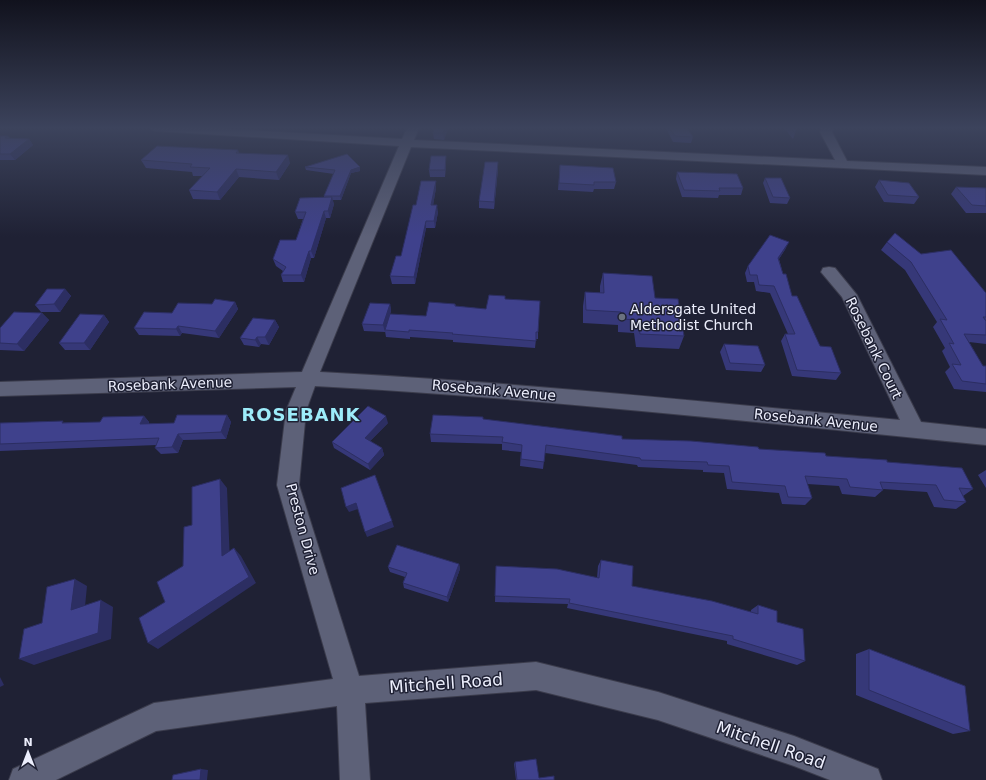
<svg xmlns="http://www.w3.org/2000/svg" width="986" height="780" viewBox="0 0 986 780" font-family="'DejaVu Sans',sans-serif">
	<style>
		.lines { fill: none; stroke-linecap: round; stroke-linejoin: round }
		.minor-casing { stroke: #3b3c4c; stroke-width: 2 }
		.minor { fill: #5d6178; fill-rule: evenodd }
		.wall { fill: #363878 }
		.shaded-wall { fill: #2c2e62 }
		.building { fill: #3f418c; stroke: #2c2e62 }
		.worship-dot { fill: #6b7280; stroke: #1f2134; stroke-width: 1.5 }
		.labels { text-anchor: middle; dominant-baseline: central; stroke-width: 3; stroke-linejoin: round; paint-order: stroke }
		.poi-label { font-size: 14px; fill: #eceefc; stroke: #1f2134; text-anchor: start }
		.street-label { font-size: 14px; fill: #eceefc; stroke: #1f2134 }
		.near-street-label { font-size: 17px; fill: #eceefc; stroke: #1f2134 }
		.district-label { font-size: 18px; font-weight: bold; letter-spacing: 1px; fill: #9decfa; stroke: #1f2134 }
	</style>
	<rect width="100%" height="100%" fill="#1f2134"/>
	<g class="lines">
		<defs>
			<path id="minor" d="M 150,128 L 212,128 L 402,139 L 407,128 L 419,128 L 414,140 L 835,160 L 820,132 L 821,128 L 833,128 L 832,132 L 847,161 L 986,167 L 986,175 L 411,147 L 320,372 C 514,382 707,402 900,420 L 842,297 L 821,272 L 823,268 L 829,267 L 835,268 L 857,295 L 921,422 L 986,429 L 986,445 C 763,423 539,398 315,386 L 306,411 L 299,485 L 359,676 L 536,662 L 658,692 L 794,736 L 878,769 L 882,780 L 830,780 L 794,766 L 658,720 L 536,690 L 365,703 L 370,780 L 340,780 L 337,706 L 156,731 L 56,780 L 9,780 L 13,769 L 154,703 L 333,679 L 277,485 L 286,411 L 296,387 L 0,396 L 0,382 L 302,372 L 399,146 L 156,131 L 152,130 Z"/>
		</defs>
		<use href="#minor" class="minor-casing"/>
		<use href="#minor" class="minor"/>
	</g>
	<path class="wall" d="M 448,128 L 444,140 L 434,139 L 433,133 Z
		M 666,128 L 687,128 L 693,137 L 691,143 L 673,142 Z
		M 784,128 L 797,128 L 793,139 Z
		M 0,136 L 8,136 L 10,138 L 29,139 L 33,145 L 15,160 L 0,160 Z
		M 238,150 L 239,153 L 290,163 L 279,180 L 239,177 L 220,200 L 193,199 L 189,190 L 203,176 L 193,176 L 192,172 L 146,168 L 141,160 Z
		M 498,162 L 498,169 L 494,209 L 479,208 L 479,201 Z
		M 446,163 L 445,177 L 430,177 L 429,170 Z
		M 560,165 L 616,182 L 614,189 L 594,189 L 593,192 L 558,190 Z
		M 305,167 L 360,171 L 351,173 L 341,200 L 332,200 L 334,204 L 330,218 L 326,218 L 314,258 L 311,258 L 304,282 L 283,282 L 281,275 L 283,271 L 276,266 L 273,259 L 296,240 L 303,219 L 298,219 L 295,212 L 324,197 L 324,196 L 334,174 L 306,170 Z
		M 677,172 L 743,188 L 741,195 L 719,195 L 718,198 L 682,197 L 676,179 Z
		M 765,178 L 790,198 L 787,204 L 770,203 L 763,183 Z
		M 879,180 L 919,197 L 914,204 L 884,202 L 875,187 Z
		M 956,187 L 986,188 L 986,213 L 966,213 L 951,194 Z
		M 436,188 L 433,205 L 438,212 L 435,228 L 426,228 L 415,284 L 392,284 L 390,276 L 401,256 L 416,205 Z
		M 887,242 L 921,254 L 986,293 L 986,344 L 969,342 L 983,366 L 986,366 L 986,392 L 954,389 L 945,372 L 950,367 L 942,351 L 945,348 L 933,327 L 937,322 L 905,270 L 881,250 Z
		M 786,248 L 779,259 L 783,274 L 792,296 L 820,346 L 841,373 L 836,380 L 792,376 L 781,341 L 785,334 L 788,334 L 770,293 L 756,291 L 754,282 L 747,282 L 745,273 L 748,266 Z
		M 603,273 L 655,298 L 684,336 L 679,349 L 636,347 L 634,333 L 618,332 L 618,325 L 583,323 L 583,306 L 585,292 L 600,293 L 600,286 Z
		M 65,289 L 71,296 L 60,312 L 41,312 L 35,305 Z
		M 505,296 L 505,299 L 538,332 L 538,339 L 536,339 L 535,348 L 453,342 L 453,340 L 410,337 L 410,339 L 386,337 L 385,331 L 385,332 L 364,331 L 362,324 L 390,304 L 391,311 L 390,314 L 426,316 L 455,304 L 456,306 L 486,309 Z
		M 235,302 L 238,309 L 219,338 L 182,333 L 180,336 L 139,335 L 134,328 L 172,313 L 212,304 Z
		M 42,313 L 49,320 L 24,351 L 0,350 L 0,328 Z
		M 104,315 L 109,322 L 90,350 L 65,350 L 59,343 Z
		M 275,320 L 279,327 L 269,345 L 261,344 L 259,347 L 244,345 L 240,338 Z
		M 724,344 L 765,365 L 761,372 L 726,370 L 720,352 Z
		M 227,415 L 231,422 L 226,439 L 183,440 L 178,453 L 161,454 L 155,448 L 157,445 L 0,451 L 0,424 L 100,422 L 144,416 L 149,422 L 149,424 L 174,423 Z
		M 483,419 L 622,439 L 759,449 L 887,462 L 973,489 L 963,496 L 966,502 L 956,509 L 934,507 L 927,492 L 883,489 L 883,490 L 875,497 L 842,494 L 839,486 L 807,484 L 812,498 L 805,505 L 782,504 L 779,493 L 727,489 L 724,473 L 703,472 L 703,470 L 638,467 L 637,465 L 545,453 L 543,469 L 520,466 L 521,452 L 502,450 L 502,444 L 431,442 L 430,434 Z
		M 388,423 L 370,441 L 382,448 L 384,455 L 370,470 L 334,448 L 332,442 Z
		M 986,470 L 986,488 L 978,475 Z
		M 601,560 L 632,586 L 751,612 L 751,610 L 758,605 L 777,622 L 805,661 L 797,665 L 727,644 L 727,641 L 567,608 L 568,604 L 495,602 L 496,566 L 597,578 L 598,566 Z
		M 459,564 L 460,569 L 448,602 L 404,588 L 403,583 L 405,577 L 390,572 L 388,567 Z
		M 869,649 L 970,731 L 953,734 L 856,695 L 856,654 Z
		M 515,762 L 539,778 L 554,780 L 516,780 L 514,764 Z"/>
	<path class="shaded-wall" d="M 445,128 L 448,128 L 444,140 L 443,133 Z
		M 29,139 L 33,145 L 15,160 L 10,154 Z
		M 288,155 L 290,163 L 279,180 L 276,172 Z
		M 446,156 L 446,163 L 445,177 L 445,170 Z
		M 498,162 L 498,169 L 494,209 L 494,202 Z
		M 360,167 L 360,171 L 351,173 L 341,200 L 340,196 L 351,170 Z
		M 236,169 L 239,177 L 220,200 L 217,192 Z
		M 436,181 L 436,188 L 432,212 L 431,205 Z
		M 332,197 L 334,204 L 330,218 L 328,211 Z
		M 437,205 L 438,212 L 435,228 L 434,221 Z
		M 324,211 L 326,218 L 314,258 L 311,251 Z
		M 426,221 L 426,228 L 415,284 L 414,277 Z
		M 789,242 L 786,248 L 775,265 L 778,258 Z
		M 309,251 L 311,258 L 304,282 L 301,275 Z
		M 65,289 L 71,296 L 60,312 L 54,304 Z
		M 235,302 L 238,309 L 219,338 L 215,331 Z
		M 390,304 L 391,311 L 385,330 L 385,332 L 383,325 Z
		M 42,313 L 49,320 L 24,351 L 17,344 Z
		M 104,315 L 109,322 L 90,350 L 84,343 Z
		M 275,320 L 279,327 L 269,345 L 265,337 Z
		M 178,326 L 182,333 L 180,336 L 176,329 Z
		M 257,337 L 261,344 L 259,347 L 255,340 Z
		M 227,415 L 231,422 L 226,439 L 221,432 Z
		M 144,416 L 149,422 L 146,431 L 140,424 Z
		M 386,416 L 388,423 L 367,444 L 365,438 Z
		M 178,434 L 183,440 L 178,453 L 172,447 Z
		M 382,448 L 384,455 L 370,470 L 368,464 Z
		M 220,479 L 227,488 L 230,563 L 222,556 Z
		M 356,503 L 358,509 L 349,512 L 346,507 Z
		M 392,521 L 394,527 L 367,537 L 365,532 Z
		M 234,548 L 241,556 L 256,583 L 158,649 L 148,643 Z
		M 459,564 L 460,569 L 448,602 L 447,597 Z
		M 75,579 L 87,586 L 84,617 L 71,610 Z
		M 101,600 L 113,607 L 111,639 L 34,665 L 19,659 Z
		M 0,677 L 4,685 L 0,687 Z
		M 201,769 L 208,770 L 207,780 L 200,780 Z"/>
	<path class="building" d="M 434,128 L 445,128 L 443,133 L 433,133 Z
		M 670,128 L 687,128 L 693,137 L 675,136 Z
		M 791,128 L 797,128 L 795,133 Z
		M 0,136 L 8,136 L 5,138 L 29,139 L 10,154 L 0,154 Z
		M 157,146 L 238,150 L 236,153 L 288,155 L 276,172 L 236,169 L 217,192 L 189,190 L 210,168 L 190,167 L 192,164 L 141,160 Z
		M 347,154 L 360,167 L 351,170 L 340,196 L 324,196 L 335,170 L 305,167 Z
		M 431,156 L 446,156 L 445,170 L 429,170 Z
		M 485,162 L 498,162 L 494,202 L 479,201 Z
		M 560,165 L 613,168 L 616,182 L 594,182 L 594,185 L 559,183 Z
		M 677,172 L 737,174 L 743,188 L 719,188 L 720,191 L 684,190 Z
		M 765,178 L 781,178 L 790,198 L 773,197 Z
		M 879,180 L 909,183 L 919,197 L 888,195 Z
		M 421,181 L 436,181 L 431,205 L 437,205 L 434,221 L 426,221 L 414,277 L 390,276 L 396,256 L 401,256 L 413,205 L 416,205 Z
		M 956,187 L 986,188 L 986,206 L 972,205 Z
		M 332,197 L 328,211 L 324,211 L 311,251 L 309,251 L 301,275 L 281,275 L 286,267 L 273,259 L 280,240 L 296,240 L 306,212 L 295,212 L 300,198 Z
		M 895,233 L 921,254 L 951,250 L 986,293 L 986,317 L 983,317 L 986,321 L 986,335 L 964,334 L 983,366 L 986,366 L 986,384 L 962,381 L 952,364 L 961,365 L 949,343 L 954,344 L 940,319 L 947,320 L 911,262 L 887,242 Z
		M 770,235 L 789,242 L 778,258 L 783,274 L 786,274 L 792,296 L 797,296 L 820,346 L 831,347 L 841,373 L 797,370 L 785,334 L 795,334 L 774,286 L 759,285 L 757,275 L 750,275 L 748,266 Z
		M 603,273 L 652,276 L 655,298 L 678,299 L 684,336 L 640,334 L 638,320 L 622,319 L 621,312 L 586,310 L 585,292 L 604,293 Z
		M 47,289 L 65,289 L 54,304 L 35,305 Z
		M 489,295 L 505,296 L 505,299 L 540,301 L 538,332 L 536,332 L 536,341 L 452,334 L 453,333 L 409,330 L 409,332 L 385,330 L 390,314 L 426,316 L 429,302 L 455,304 L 455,306 L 486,309 Z
		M 215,299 L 235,302 L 215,331 L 178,326 L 176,329 L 134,328 L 144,312 L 172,313 L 178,303 L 212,304 Z
		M 370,303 L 390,304 L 383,325 L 362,324 Z
		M 14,312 L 42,313 L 17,344 L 0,343 L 0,328 Z
		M 80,314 L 104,315 L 84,343 L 59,343 Z
		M 253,318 L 275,320 L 265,337 L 257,337 L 255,340 L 240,338 Z
		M 724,344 L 758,346 L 765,365 L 730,363 Z
		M 368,406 L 386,416 L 365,438 L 382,448 L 368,464 L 332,442 Z
		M 177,415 L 227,415 L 221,432 L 178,434 L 172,447 L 155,448 L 159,438 L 0,444 L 0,423 L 63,421 L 62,423 L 100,422 L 103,417 L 144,416 L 140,424 L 174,423 Z
		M 433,415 L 483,417 L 483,419 L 622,436 L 622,439 L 691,441 L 758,447 L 759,449 L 825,453 L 826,456 L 887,460 L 887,462 L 962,468 L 973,489 L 959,488 L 966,502 L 944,500 L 936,485 L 880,482 L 883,490 L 850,487 L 847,479 L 805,476 L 812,498 L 788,497 L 785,486 L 732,482 L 729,466 L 708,465 L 707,462 L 641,460 L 640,458 L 546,445 L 544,462 L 521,459 L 522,445 L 502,442 L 503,437 L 430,434 Z
		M 375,475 L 392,521 L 365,532 L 356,503 L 346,507 L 341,488 Z
		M 220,479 L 222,556 L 234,548 L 249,577 L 148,643 L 139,618 L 165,602 L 157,582 L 183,566 L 184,527 L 192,525 L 192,487 Z
		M 397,545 L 459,564 L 447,597 L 403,583 L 407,573 L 388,567 Z
		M 601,560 L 633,566 L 632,586 L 712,601 L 758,614 L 758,605 L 777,611 L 777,622 L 803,629 L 805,661 L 733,639 L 733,636 L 569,603 L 570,599 L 495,596 L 496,566 L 557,569 L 599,578 Z
		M 75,579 L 71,610 L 101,600 L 98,633 L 19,659 L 24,629 L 42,623 L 47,587 Z
		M 869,649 L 965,686 L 970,731 L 869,690 Z
		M 536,759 L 539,778 L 554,776 L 554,780 L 517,780 L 515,762 Z
		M 201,769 L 200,780 L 172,780 L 173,775 Z"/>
	<linearGradient id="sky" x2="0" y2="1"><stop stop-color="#11121d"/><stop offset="0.54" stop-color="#3c435c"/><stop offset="1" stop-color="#3c435c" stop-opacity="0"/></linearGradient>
	<rect width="986" height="237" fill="url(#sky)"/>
	<circle class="worship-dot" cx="622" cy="317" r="4"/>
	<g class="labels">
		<g class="poi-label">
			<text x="630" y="309">Aldersgate United<tspan x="630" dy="16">Methodist Church</tspan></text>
		</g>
		<g class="street-label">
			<text transform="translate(874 348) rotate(64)">Rosebank Court</text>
			<text transform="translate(170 384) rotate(-2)">Rosebank Avenue</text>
			<text transform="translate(494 390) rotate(5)">Rosebank Avenue</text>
			<text transform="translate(816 420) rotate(6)">Rosebank Avenue</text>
			<text transform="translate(303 529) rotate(75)">Preston Drive</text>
		</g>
		<g class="near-street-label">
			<text transform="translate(446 683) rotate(-4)">Mitchell Road</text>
			<text transform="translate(771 745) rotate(19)">Mitchell Road</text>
		</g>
		<g class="district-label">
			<text x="301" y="414">ROSEBANK</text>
		</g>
	</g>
	<g transform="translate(28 752)" stroke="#1f2134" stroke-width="3" paint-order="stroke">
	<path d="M0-3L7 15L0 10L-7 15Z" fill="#eceefc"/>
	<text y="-6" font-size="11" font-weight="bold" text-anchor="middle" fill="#eceefc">N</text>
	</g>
</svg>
